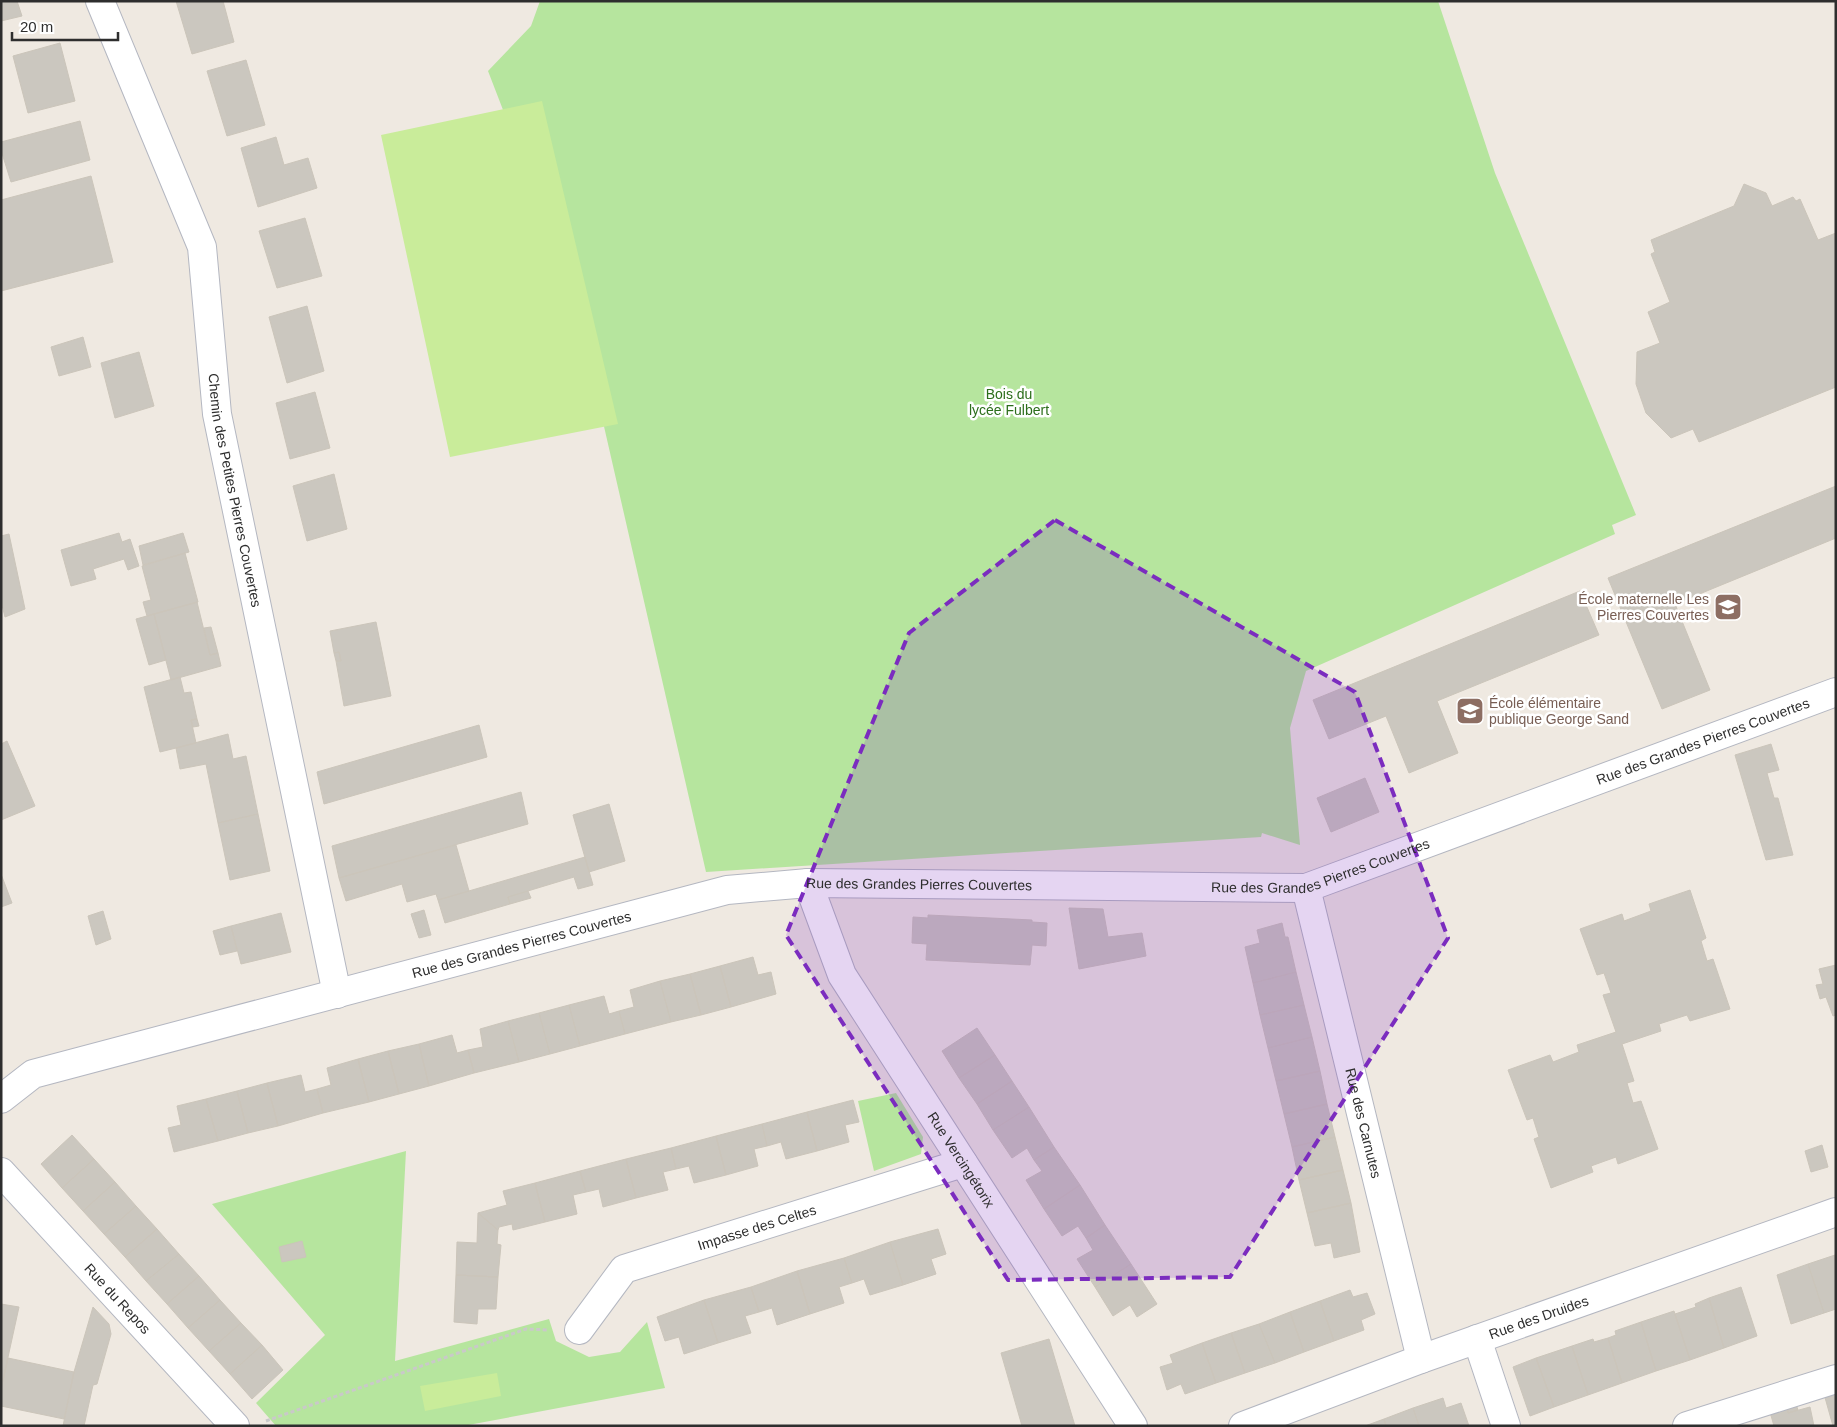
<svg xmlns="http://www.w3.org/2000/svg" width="1837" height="1427" viewBox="0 0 1837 1427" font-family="Helvetica,sans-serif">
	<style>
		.green { fill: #b6e59e }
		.pitch { fill: #c9ec9a }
		.building { fill: #cbc7bf; stroke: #cbc5ba }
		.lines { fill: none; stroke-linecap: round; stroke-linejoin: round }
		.minor-casing { stroke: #b4b7c1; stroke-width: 30 }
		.path { stroke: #c9c9c9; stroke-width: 3; stroke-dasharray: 4 2.5; stroke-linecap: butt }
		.minor { stroke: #fff; stroke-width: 28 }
		.marked { fill: #7b2cbf; fill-opacity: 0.2; stroke: #7b2cbf; stroke-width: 4; stroke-dasharray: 10 6; stroke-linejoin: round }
		.labels { text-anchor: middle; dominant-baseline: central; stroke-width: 5; stroke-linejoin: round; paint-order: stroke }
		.park-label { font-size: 14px; fill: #2c6e1b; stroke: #fff }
		.street-label { font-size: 14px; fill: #2e2e2e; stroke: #fff }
		.education-label { font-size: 14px; fill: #785e54; stroke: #fff; text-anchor: end }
	</style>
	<rect width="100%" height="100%" fill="#efe9e1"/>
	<path class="green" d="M 540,1 L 1438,1 L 1495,173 L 1636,515 L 1612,525 L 1615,534 L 1306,671 L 1290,728 L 1300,845 L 1262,833 L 1261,837 L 706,872 L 573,291 L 488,71 L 531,26 Z
		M 896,1093 L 923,1137 L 921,1154 L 874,1171 L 858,1101 Z
		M 406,1151 L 395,1361 L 549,1319 L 556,1341 L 589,1357 L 620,1352 L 647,1322 L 665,1388 L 463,1426 L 276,1426 L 256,1403 L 325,1335 L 212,1204 Z"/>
	<path class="pitch" d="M 542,101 L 618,424 L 450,457 L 381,135 Z
		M 497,1373 L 501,1396 L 425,1411 L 420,1386 Z"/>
	<path class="building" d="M 1,1 L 17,1 L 22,16 L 1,21 Z
		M 176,1 L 223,1 L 234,42 L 192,54 Z
		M 60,43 L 75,101 L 28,113 L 13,56 Z
		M 246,60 L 265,125 L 227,136 L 207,71 Z
		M 80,121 L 90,160 L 11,182 L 1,150 L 1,142 Z
		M 276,137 L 284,165 L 308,158 L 317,188 L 258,207 L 241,148 Z
		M 91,176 L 113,262 L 1,291 L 1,200 Z
		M 1744,184 L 1766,193 L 1772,206 L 1793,197 L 1796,201 L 1800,199 L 1818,240 L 1836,233 L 1836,387 L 1699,442 L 1693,429 L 1671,438 L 1646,413 L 1636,384 L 1637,352 L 1660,343 L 1648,312 L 1670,302 L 1651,254 L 1655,252 L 1651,240 L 1734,206 Z
		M 305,218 L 322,276 L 277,288 L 259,231 Z
		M 307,306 L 324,371 L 287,383 L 269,317 Z
		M 83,337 L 91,367 L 59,376 L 51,347 Z
		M 139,352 L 154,406 L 115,418 L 101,363 Z
		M 315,392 L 330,448 L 290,459 L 276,403 Z
		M 334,474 L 347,529 L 307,541 L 293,486 Z
		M 1836,486 L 1836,538 L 1675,604 L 1710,690 L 1662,709 L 1608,578 Z
		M 119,533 L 122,542 L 130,539 L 139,566 L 128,570 L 124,559 L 93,569 L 96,579 L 71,586 L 61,550 Z
		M 183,533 L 189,552 L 143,565 L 139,546 Z
		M 9,534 L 25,609 L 5,617 L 1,601 L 1,536 Z
		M 185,553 L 198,602 L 147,616 L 143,602 L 151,600 L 142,566 Z
		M 1580,591 L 1599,635 L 1437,701 L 1458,753 L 1409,773 L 1386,716 L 1329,739 L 1313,700 Z
		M 197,602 L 210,655 L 218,653 L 221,666 L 171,680 L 154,614 Z
		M 154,614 L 166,660 L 149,665 L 136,619 Z
		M 376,622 L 391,696 L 344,706 L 336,661 L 341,661 L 339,652 L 334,653 L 330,631 Z
		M 211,627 L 218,653 L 210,655 L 204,628 Z
		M 339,652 L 341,661 L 336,661 L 334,653 Z
		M 180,677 L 184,693 L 191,692 L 197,719 L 191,720 L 196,743 L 160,752 L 144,687 Z
		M 197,719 L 199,726 L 193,727 L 191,720 Z
		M 479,725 L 487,757 L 324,804 L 317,772 Z
		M 228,734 L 233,759 L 246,756 L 258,814 L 218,823 L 206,764 L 180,769 L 176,748 Z
		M 7,741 L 35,806 L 1,820 L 1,744 Z
		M 1771,744 L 1779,770 L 1767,773 L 1774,798 L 1778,798 L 1793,855 L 1766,860 L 1735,755 Z
		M 1365,778 L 1379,812 L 1331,832 L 1317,798 Z
		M 521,792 L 528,824 L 339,878 L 332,846 Z
		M 609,804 L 625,861 L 589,872 L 573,815 Z
		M 258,814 L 270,871 L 230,880 L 218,823 Z
		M 456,845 L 469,891 L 438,900 L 436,894 L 407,902 L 402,884 L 346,901 L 339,878 Z
		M 585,857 L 593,885 L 578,889 L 574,877 L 508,897 L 510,904 L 445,923 L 438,900 Z
		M 1,874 L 12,903 L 1,907 Z
		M 1690,890 L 1706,938 L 1701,941 L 1707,961 L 1713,959 L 1730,1009 L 1690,1021 L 1687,1015 L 1659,1024 L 1661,1031 L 1622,1044 L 1634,1081 L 1627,1083 L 1633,1103 L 1641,1101 L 1658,1149 L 1618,1164 L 1616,1157 L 1591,1166 L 1593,1172 L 1551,1188 L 1534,1139 L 1539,1137 L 1533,1118 L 1527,1120 L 1508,1070 L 1550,1055 L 1553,1062 L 1579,1052 L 1577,1045 L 1616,1032 L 1603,995 L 1611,993 L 1604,973 L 1597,975 L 1580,929 L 1622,914 L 1624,921 L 1651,911 L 1649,904 Z
		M 528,891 L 531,898 L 510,904 L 508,897 Z
		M 1069,908 L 1103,909 L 1108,937 L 1142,933 L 1146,956 L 1079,969 Z
		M 424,910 L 431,935 L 419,938 L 411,914 Z
		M 103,911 L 111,939 L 96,945 L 88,916 Z
		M 281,913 L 291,952 L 241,964 L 231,926 Z
		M 928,915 L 1032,920 L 1032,922 L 1047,923 L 1046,946 L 1032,945 L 1030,965 L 926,960 L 927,944 L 912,943 L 913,917 L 928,918 Z
		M 1282,923 L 1285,937 L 1288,937 L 1296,972 L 1253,983 L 1245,947 L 1260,943 L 1257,930 Z
		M 231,926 L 237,951 L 220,955 L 213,931 Z
		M 753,957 L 758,975 L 771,972 L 776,994 L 731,1007 L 720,966 Z
		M 1836,965 L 1836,1015 L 1833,1016 L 1826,997 L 1820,999 L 1816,985 L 1823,984 L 1819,969 Z
		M 720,966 L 731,1007 L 701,1015 L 690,974 Z
		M 1296,972 L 1304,1005 L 1260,1015 L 1253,983 Z
		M 690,974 L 701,1015 L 671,1022 L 660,981 Z
		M 660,981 L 671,1022 L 625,1034 L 619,1011 L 634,1007 L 630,990 Z
		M 604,996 L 609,1014 L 619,1011 L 625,1034 L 580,1046 L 569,1005 Z
		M 569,1005 L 580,1046 L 550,1054 L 539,1013 Z
		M 1304,1005 L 1312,1037 L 1268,1048 L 1260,1015 Z
		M 539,1013 L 550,1054 L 519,1062 L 508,1021 Z
		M 508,1021 L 519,1062 L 474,1073 L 468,1050 L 483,1047 L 480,1029 Z
		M 977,1028 L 995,1055 L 959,1078 L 942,1051 Z
		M 452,1035 L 457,1053 L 468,1050 L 474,1073 L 429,1086 L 419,1044 Z
		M 1312,1037 L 1320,1071 L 1276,1081 L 1268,1048 Z
		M 419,1044 L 429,1086 L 399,1094 L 388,1051 Z
		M 388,1051 L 399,1094 L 369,1102 L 358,1059 Z
		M 995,1055 L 1012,1081 L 977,1104 L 959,1078 Z
		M 358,1059 L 369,1102 L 323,1113 L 317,1089 L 331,1085 L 327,1068 Z
		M 1320,1071 L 1327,1104 L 1284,1114 L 1276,1081 Z
		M 301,1075 L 305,1092 L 317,1089 L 323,1113 L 278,1126 L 267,1083 Z
		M 1012,1081 L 1029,1107 L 993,1130 L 977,1104 Z
		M 267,1083 L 278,1126 L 248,1133 L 237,1091 Z
		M 237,1091 L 248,1133 L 218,1141 L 206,1099 Z
		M 206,1099 L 218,1141 L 174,1152 L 168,1128 L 181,1125 L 177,1106 Z
		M 853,1100 L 859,1122 L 845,1125 L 849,1142 L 817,1151 L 807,1112 Z
		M 1327,1104 L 1335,1137 L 1292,1147 L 1284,1114 Z
		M 1029,1107 L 1054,1147 L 1034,1160 L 1027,1148 L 1012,1158 L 993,1130 Z
		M 807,1112 L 817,1151 L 786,1159 L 781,1142 L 767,1146 L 762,1124 Z
		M 762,1124 L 767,1146 L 754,1149 L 758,1166 L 726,1175 L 716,1136 Z
		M 72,1135 L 94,1159 L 62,1188 L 41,1164 Z
		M 716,1136 L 726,1175 L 694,1183 L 689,1166 L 676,1169 L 671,1148 Z
		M 1335,1137 L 1343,1170 L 1299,1180 L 1292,1147 Z
		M 1822,1145 L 1828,1167 L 1811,1172 L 1805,1151 Z
		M 1054,1147 L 1080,1185 L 1044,1209 L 1026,1180 L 1042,1171 L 1034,1160 Z
		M 671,1148 L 676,1169 L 663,1172 L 668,1190 L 636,1198 L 626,1159 Z
		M 94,1159 L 115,1182 L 83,1211 L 62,1188 Z
		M 626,1159 L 636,1198 L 603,1207 L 599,1189 L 586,1192 L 580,1171 Z
		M 1343,1170 L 1351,1203 L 1307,1213 L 1299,1180 Z
		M 580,1171 L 586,1192 L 573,1195 L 577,1214 L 545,1222 L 535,1183 Z
		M 115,1182 L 136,1206 L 104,1234 L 83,1211 Z
		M 535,1183 L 545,1222 L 513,1230 L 512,1224 L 499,1227 L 498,1230 L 478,1213 L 507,1205 L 503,1191 Z
		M 1080,1185 L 1105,1225 L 1086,1238 L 1078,1226 L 1062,1236 L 1044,1209 Z
		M 1351,1203 L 1360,1252 L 1334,1258 L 1331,1243 L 1315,1246 L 1307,1213 Z
		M 136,1206 L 157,1229 L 125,1257 L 104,1234 Z
		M 478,1213 L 498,1230 L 497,1244 L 501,1245 L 498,1277 L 456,1275 L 457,1242 L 477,1243 Z
		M 1105,1225 L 1131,1264 L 1095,1287 L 1077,1259 L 1093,1250 L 1086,1238 Z
		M 157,1229 L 179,1254 L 146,1281 L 125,1257 Z
		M 938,1229 L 946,1254 L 931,1259 L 936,1274 L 903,1285 L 890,1242 Z
		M 302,1241 L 306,1257 L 282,1262 L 279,1247 Z
		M 890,1242 L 903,1285 L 870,1295 L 864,1279 L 852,1283 L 844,1258 Z
		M 179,1254 L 199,1276 L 167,1304 L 146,1281 Z
		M 1835,1255 L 1836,1309 L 1824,1313 L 1808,1264 Z
		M 844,1258 L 852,1283 L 839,1287 L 844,1303 L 810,1314 L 797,1271 Z
		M 1131,1264 L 1157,1304 L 1137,1317 L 1130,1305 L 1113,1316 L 1095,1287 Z
		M 1808,1264 L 1824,1313 L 1791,1324 L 1777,1275 Z
		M 797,1271 L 810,1314 L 777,1325 L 772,1308 L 759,1312 L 751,1287 Z
		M 456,1275 L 498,1277 L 496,1309 L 478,1309 L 477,1324 L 454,1322 Z
		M 199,1276 L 220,1300 L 188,1328 L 167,1304 Z
		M 751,1287 L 759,1312 L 745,1316 L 751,1333 L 718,1343 L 704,1300 Z
		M 1741,1287 L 1757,1336 L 1724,1348 L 1709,1298 Z
		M 1350,1290 L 1353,1297 L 1367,1293 L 1375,1314 L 1361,1320 L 1364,1330 L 1334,1341 L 1320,1301 Z
		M 1709,1298 L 1724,1348 L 1690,1360 L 1675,1314 L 1696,1307 L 1695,1304 Z
		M 220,1300 L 241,1323 L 209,1351 L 188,1328 Z
		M 704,1300 L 718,1343 L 684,1354 L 679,1337 L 665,1341 L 657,1317 Z
		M 1320,1301 L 1334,1341 L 1304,1352 L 1290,1312 Z
		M 1,1304 L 19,1307 L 1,1389 Z
		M 93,1307 L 109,1324 L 111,1334 L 97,1384 L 93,1385 L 84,1426 L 63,1426 L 74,1372 Z
		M 1674,1311 L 1690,1360 L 1656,1371 L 1641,1322 Z
		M 1290,1312 L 1304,1352 L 1275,1363 L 1259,1324 Z
		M 1641,1322 L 1656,1371 L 1622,1383 L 1608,1338 L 1616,1335 L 1615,1331 Z
		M 241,1323 L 262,1345 L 230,1374 L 209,1351 Z
		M 1259,1324 L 1275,1363 L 1245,1373 L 1231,1333 Z
		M 1231,1333 L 1245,1373 L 1216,1383 L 1202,1343 Z
		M 1608,1338 L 1622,1383 L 1588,1395 L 1572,1346 L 1593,1339 L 1594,1342 Z
		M 1049,1339 L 1075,1426 L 1022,1426 L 1001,1353 Z
		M 1202,1343 L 1216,1383 L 1185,1394 L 1181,1384 L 1167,1390 L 1160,1367 L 1173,1363 L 1170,1355 Z
		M 262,1345 L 283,1370 L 252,1399 L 230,1374 Z
		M 1572,1346 L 1588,1395 L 1554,1407 L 1536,1358 Z
		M 8,1358 L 74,1372 L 64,1419 L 1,1406 L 1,1389 Z
		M 1536,1358 L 1554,1407 L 1530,1416 L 1513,1367 Z
		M 1836,1390 L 1836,1426 L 1833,1426 L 1824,1394 Z
		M 1443,1398 L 1446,1408 L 1461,1403 L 1469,1426 L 1419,1426 L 1413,1408 Z
		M 1796,1404 L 1798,1410 L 1788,1413 L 1787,1407 Z
		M 1787,1407 L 1788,1413 L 1810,1407 L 1814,1426 L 1774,1426 L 1770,1412 Z
		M 1413,1408 L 1419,1426 L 1386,1426 L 1384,1419 Z
		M 1384,1419 L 1386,1426 L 1365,1426 Z"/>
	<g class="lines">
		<defs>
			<g id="minor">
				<path id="s1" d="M 100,1 L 202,247 L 217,414 L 337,994"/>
				<path id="s2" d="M 808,883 L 842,975 L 1133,1426"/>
				<path id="s3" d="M 1306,888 L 1421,1359"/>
				<path id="s4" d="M 1,1099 L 33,1074 L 727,890 L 808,883 L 1306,888 L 1836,692"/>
				<path id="s5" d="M 1,1172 L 235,1426"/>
				<path id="s6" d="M 579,1330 L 624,1269 L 963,1163"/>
				<path d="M 1477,1339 L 1506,1426"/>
				<path id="s7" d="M 1243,1426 L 1421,1359 L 1836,1212"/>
				<path d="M 1687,1426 L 1836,1379"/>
			</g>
		</defs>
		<use href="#minor" class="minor-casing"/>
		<path class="path" d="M 266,1421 L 526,1329 L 549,1330"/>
		<use href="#minor" class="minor"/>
	</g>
	<path class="marked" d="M 1055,520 L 1355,692 L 1448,938 L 1230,1277 L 1008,1280 L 786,935 L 909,633 Z"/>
	<defs>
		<symbol id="school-square" viewBox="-11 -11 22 22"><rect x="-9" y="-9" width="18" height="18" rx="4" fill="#8d6e63" stroke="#fff"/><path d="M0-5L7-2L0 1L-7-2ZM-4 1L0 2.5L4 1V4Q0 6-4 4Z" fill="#fff"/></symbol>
	</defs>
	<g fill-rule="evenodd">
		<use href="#school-square" x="1712" y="591" width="32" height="32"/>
		<use href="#school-square" x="1454" y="695" width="32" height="32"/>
	</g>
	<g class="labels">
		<g class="park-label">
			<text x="1009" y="394">Bois du<tspan x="1009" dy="16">lycée Fulbert</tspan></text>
		</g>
		<g class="street-label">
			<text stroke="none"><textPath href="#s1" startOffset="512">Chemin des Petites Pierres Couvertes</textPath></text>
			<text stroke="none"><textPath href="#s4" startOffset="1761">Rue des Grandes Pierres Couvertes</textPath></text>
			<text stroke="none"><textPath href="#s4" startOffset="1356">Rue des Grandes Pierres Couvertes</textPath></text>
			<text stroke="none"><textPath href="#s4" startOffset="951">Rue des Grandes Pierres Couvertes</textPath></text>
			<text stroke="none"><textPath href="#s4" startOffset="546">Rue des Grandes Pierres Couvertes</textPath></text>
			<text stroke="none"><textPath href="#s3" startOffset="242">Rue des Carnutes</textPath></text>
			<text stroke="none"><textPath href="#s2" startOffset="318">Rue Vercingétorix</textPath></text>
			<text stroke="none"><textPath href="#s6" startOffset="215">Impasse des Celtes</textPath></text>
			<text stroke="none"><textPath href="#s5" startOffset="172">Rue du Repos</textPath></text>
			<text stroke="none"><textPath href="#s7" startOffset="315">Rue des Druides</textPath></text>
		</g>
		<g class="education-label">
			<text x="1709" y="599">École maternelle Les<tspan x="1709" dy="16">Pierres Couvertes</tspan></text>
			<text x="1489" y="703" text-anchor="start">École élémentaire<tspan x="1489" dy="16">publique George Sand</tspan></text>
		</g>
	</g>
	<rect width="1837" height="1427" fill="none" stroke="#2e2e2e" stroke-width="5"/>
	<path d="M12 32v8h106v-8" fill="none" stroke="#2e2e2e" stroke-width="2.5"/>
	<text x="20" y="32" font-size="15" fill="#2e2e2e" stroke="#ffffff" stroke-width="4" paint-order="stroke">20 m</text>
</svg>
